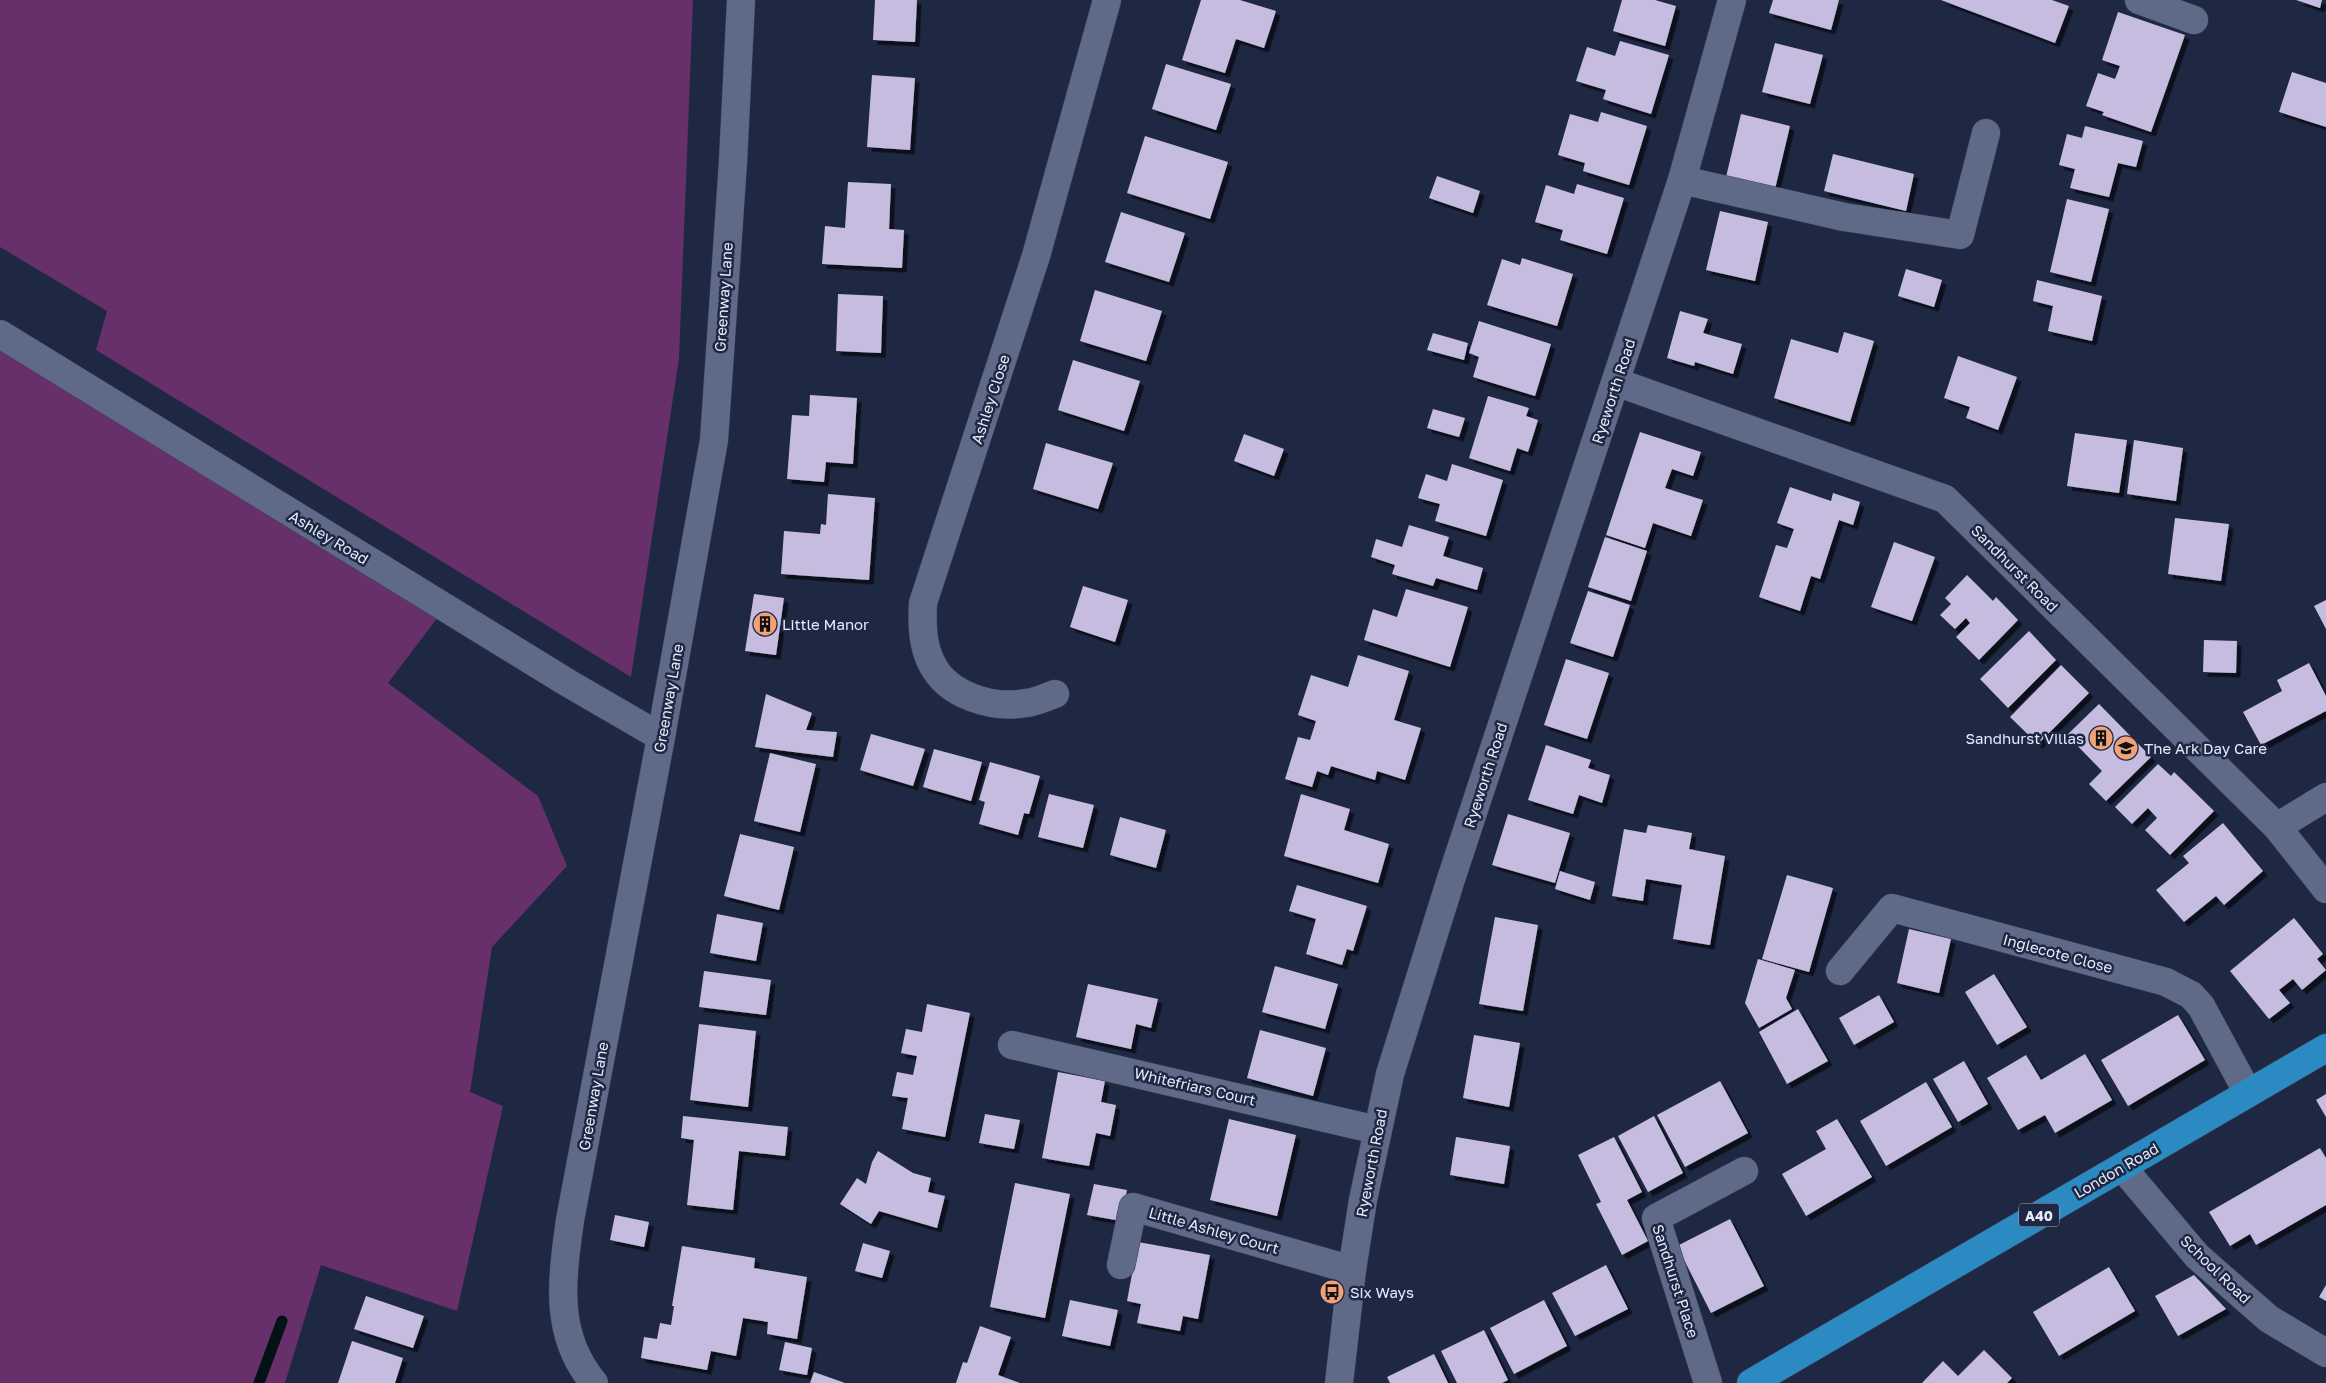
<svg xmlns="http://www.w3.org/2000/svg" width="2326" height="1383" viewBox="0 0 2326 1383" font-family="'Golos Text',sans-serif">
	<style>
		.green { fill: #67306b }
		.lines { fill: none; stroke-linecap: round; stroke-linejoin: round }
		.stream { stroke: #031215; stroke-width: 11 }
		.building { fill: #c5bcdf; filter: url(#shadow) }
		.minor-casing { stroke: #3d445b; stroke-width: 29 }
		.tertiary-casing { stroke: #3d445b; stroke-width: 29 }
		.trunk-casing { stroke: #3d445b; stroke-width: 29 }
		.minor { stroke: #5f6a88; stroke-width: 28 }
		.tertiary { stroke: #5f6a88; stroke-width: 28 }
		.trunk { stroke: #2c8ac2; stroke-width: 28 }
		.labels { text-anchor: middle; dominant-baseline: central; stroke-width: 5; stroke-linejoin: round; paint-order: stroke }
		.shield { fill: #1f2842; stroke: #a8b0c4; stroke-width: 1 }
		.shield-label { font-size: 14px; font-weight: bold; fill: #e3eafb }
		.street-label { font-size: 15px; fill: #e3eafb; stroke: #1f2842 }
		.poi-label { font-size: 15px; fill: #e3eafb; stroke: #1f2842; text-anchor: start }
	</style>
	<defs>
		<filter id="shadow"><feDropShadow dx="4.5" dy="4.5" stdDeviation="0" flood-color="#0009"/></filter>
	</defs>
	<rect width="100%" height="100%" fill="#1f2842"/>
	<path class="green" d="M 0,0 L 693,0 L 679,358 L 631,677 L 96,350 L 107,311 L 0,247 Z
		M 0,338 L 441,613 L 388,683 L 538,796 L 567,866 L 492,947 L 470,1092 L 503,1106 L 457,1311 L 321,1265 L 285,1383 L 0,1383 Z"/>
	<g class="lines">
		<path class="stream" d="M 259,1383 L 282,1321"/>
	</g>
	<path class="building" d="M 875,0 L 917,0 L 915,42 L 873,40 Z
		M 1201,0 L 1240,0 L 1276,11 L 1264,48 L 1236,39 L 1225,73 L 1182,60 Z
		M 1622,0 L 1655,0 L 1676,6 L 1665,46 L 1613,31 Z
		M 1773,0 L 1839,0 L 1831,30 L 1769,13 Z
		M 1941,0 L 2052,0 L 2069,6 L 2055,43 Z
		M 2296,0 L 2322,0 L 2320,8 Z
		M 2118,12 L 2185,35 L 2151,132 L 2102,115 L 2104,112 L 2086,106 L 2098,73 L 2115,79 L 2120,66 L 2102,60 Z
		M 1620,41 L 1669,55 L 1651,114 L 1603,99 L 1606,90 L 1576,81 L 1587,47 L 1615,56 Z
		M 1775,43 L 1823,55 L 1810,104 L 1762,92 Z
		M 1166,64 L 1231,84 L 1216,130 L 1152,109 Z
		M 2292,72 L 2326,83 L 2326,127 L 2279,112 Z
		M 872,75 L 915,78 L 910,150 L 867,147 Z
		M 1601,112 L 1647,126 L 1629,185 L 1583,171 L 1585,163 L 1558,155 L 1570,114 L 1598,122 Z
		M 1741,114 L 1790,126 L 1775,189 L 1726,177 Z
		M 2085,126 L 2143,141 L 2136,167 L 2118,163 L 2109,197 L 2070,188 L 2075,169 L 2059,165 L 2067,134 L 2082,138 Z
		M 1145,136 L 1228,162 L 1210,219 L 1127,193 Z
		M 1833,154 L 1914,174 L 1906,211 L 1824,191 Z
		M 1437,176 L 1480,191 L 1473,213 L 1429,198 Z
		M 848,182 L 891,184 L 889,229 L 904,230 L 902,268 L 822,264 L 825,226 L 845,228 Z
		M 1577,184 L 1624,198 L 1607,254 L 1560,240 L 1563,230 L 1535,222 L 1546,185 L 1574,194 Z
		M 2067,199 L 2109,209 L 2091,282 L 2050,272 Z
		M 1720,211 L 1768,222 L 1755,281 L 1706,270 Z
		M 1121,212 L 1185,233 L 1169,282 L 1105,262 Z
		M 1522,258 L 1573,274 L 1557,326 L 1487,305 L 1502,259 L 1520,265 Z
		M 1906,269 L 1942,280 L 1934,307 L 1898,296 Z
		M 2037,280 L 2102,296 L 2092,341 L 2048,331 L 2053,306 L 2033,301 Z
		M 1095,290 L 1162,311 L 1146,361 L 1080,341 Z
		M 838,294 L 883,296 L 881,353 L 836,351 Z
		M 1680,311 L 1708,319 L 1703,333 L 1742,344 L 1733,374 L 1695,362 L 1694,366 L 1667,358 Z
		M 1479,321 L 1551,344 L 1535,396 L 1473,377 L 1479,357 L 1469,353 Z
		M 1844,332 L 1874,341 L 1850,422 L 1774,398 L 1791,339 L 1838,353 Z
		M 1433,333 L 1468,343 L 1464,360 L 1427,350 Z
		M 1958,356 L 2017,377 L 1998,430 L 1966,418 L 1970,407 L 1944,398 Z
		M 1073,360 L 1140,381 L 1124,431 L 1058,410 Z
		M 810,395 L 857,398 L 853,464 L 826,462 L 824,482 L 787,479 L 792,415 L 809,416 Z
		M 1488,396 L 1529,408 L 1526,416 L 1538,420 L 1528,452 L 1517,448 L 1510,471 L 1469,458 Z
		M 1433,409 L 1465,418 L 1459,437 L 1427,428 Z
		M 1640,432 L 1701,452 L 1693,476 L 1672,469 L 1665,488 L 1703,500 L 1691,536 L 1653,523 L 1645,548 L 1606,535 Z
		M 2075,433 L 2127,440 L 2119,493 L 2067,486 Z
		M 1244,434 L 1284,449 L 1274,476 L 1234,461 Z
		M 2134,440 L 2183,448 L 2176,501 L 2127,494 Z
		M 1046,443 L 1113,463 L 1098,509 L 1033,489 Z
		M 1452,464 L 1503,480 L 1486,536 L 1435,521 L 1440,504 L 1418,498 L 1426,474 L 1447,481 Z
		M 1790,487 L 1831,501 L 1833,493 L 1860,502 L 1853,525 L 1839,520 L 1820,579 L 1811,576 L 1800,611 L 1759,597 L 1776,545 L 1787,548 L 1794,529 L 1777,523 Z
		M 828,494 L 875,498 L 869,580 L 781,574 L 784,531 L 820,534 L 821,524 L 826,525 Z
		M 2175,518 L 2229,524 L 2221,581 L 2168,574 Z
		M 1409,525 L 1449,537 L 1443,556 L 1483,568 L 1477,590 L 1436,578 L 1433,586 L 1392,574 L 1395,565 L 1371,557 L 1376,539 L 1402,547 Z
		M 1605,537 L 1647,551 L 1631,601 L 1588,587 Z
		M 1894,542 L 1935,557 L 1912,621 L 1871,607 Z
		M 1967,575 L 1993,601 L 1996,597 L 2018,620 L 1979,660 L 1956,637 L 1970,623 L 1966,618 L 1955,629 L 1940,615 L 1951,604 L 1945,598 Z
		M 1083,586 L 1128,600 L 1115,642 L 1070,627 Z
		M 1406,589 L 1468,607 L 1450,667 L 1364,640 L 1373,609 L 1397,617 Z
		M 1588,591 L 1630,605 L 1613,657 L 1570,643 Z
		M 754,594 L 784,598 L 776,655 L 745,651 Z
		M 2326,600 L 2326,629 L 2314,606 Z
		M 2029,631 L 2056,660 L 2008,708 L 1980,679 Z
		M 2204,640 L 2237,641 L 2236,673 L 2203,672 Z
		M 1358,655 L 1409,671 L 1394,720 L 1421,728 L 1405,780 L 1377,771 L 1375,780 L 1331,766 L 1328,775 L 1317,771 L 1312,787 L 1285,779 L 1298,737 L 1310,740 L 1316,721 L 1298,715 L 1311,675 L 1348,687 Z
		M 1566,659 L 1609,673 L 1587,739 L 1544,725 Z
		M 2309,663 L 2326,696 L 2326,711 L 2261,745 L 2243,712 L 2282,691 L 2277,680 Z
		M 2061,665 L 2089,693 L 2038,744 L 2010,717 Z
		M 766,694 L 812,713 L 806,730 L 837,732 L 833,757 L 755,747 Z
		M 2099,704 L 2151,757 L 2106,801 L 2089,784 L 2102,771 L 2067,735 Z
		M 871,734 L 925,749 L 913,786 L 860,770 Z
		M 1546,745 L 1591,760 L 1588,768 L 1610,775 L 1602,803 L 1579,795 L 1573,814 L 1528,800 Z
		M 934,749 L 982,762 L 971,801 L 923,787 Z
		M 770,753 L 816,764 L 800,832 L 754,821 Z
		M 990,762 L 1040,776 L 1029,814 L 1024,813 L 1018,835 L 979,824 L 985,802 L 979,800 Z
		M 2158,764 L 2171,776 L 2174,772 L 2214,811 L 2170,855 L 2145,830 L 2157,818 L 2148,808 L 2132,824 L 2115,807 Z
		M 1049,794 L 1094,805 L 1083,848 L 1038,837 Z
		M 1301,794 L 1350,809 L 1344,830 L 1389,844 L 1378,883 L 1284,856 Z
		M 1508,814 L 1570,833 L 1555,883 L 1492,865 Z
		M 1120,817 L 1166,830 L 1156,868 L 1110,855 Z
		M 2223,823 L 2263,871 L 2224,905 L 2216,896 L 2184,922 L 2156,890 L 2189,863 L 2183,856 Z
		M 1648,825 L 1692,833 L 1689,849 L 1725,856 L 1710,945 L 1673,939 L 1682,885 L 1646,879 L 1643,901 L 1612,896 L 1624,829 L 1646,833 Z
		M 740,834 L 794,847 L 779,910 L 724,896 Z
		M 1560,871 L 1595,882 L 1590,900 L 1555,889 Z
		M 1787,875 L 1833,888 L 1809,972 L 1762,959 Z
		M 1297,885 L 1367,906 L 1353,951 L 1347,949 L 1342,965 L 1306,954 L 1316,919 L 1289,911 Z
		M 717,914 L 763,923 L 756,961 L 710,953 Z
		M 1495,917 L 1538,925 L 1523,1011 L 1479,1004 Z
		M 2294,918 L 2323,954 L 2317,959 L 2326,970 L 2302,990 L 2293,979 L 2279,990 L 2290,1003 L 2269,1019 L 2230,971 Z
		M 1909,929 L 1951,939 L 1939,993 L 1897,983 Z
		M 1758,959 L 1795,970 L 1786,998 L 1792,1009 L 1759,1028 L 1745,1003 Z
		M 1275,966 L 1338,984 L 1325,1029 L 1262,1012 Z
		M 704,971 L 771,980 L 766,1015 L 699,1007 Z
		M 1994,974 L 2027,1027 L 1997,1045 L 1965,992 Z
		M 1088,984 L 1158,999 L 1151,1028 L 1136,1024 L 1131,1049 L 1076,1037 Z
		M 1879,995 L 1894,1022 L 1854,1045 L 1839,1018 Z
		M 927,1004 L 970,1013 L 945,1137 L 902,1129 L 908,1098 L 892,1096 L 897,1072 L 913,1075 L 917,1056 L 901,1053 L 906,1029 L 922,1032 Z
		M 1798,1009 L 1828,1061 L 1787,1084 L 1759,1032 Z
		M 2178,1015 L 2205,1060 L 2128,1106 L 2101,1060 Z
		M 699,1024 L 756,1031 L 748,1107 L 690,1100 Z
		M 1260,1030 L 1326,1048 L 1313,1096 L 1247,1078 Z
		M 1474,1035 L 1520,1043 L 1509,1107 L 1463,1098 Z
		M 2085,1054 L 2112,1100 L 2055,1133 L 2045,1115 L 2018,1130 L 1987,1078 L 2026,1055 L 2041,1080 Z
		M 1964,1061 L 1988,1104 L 1958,1122 L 1933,1079 Z
		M 1058,1072 L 1105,1081 L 1101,1102 L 1116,1105 L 1110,1136 L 1096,1133 L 1089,1166 L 1042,1158 Z
		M 1720,1081 L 1748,1133 L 1685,1167 L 1657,1115 Z
		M 1926,1082 L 1952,1127 L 1886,1166 L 1860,1121 Z
		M 2326,1094 L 2326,1117 L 2316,1100 Z
		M 985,1114 L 1020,1120 L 1014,1149 L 979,1143 Z
		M 683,1116 L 788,1127 L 785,1156 L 739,1151 L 733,1210 L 687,1205 L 694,1140 L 681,1138 Z
		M 1654,1116 L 1683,1173 L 1648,1192 L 1618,1136 Z
		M 1229,1119 L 1296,1135 L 1277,1216 L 1210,1200 Z
		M 1837,1119 L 1872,1177 L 1806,1216 L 1782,1174 L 1826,1149 L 1816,1131 Z
		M 1456,1137 L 1510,1146 L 1504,1184 L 1450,1175 Z
		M 1614,1137 L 1642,1192 L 1627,1200 L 1648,1241 L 1622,1255 L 1596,1204 L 1601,1202 L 1578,1155 Z
		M 2320,1148 L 2326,1158 L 2326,1205 L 2256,1245 L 2250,1234 L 2230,1246 L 2209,1212 Z
		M 878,1151 L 913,1173 L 931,1178 L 928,1192 L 945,1196 L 937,1228 L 879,1211 L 871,1224 L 840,1204 L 857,1178 L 866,1184 L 872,1162 Z
		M 1015,1183 L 1070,1194 L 1045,1318 L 990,1307 Z
		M 1094,1184 L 1127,1190 L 1121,1221 L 1087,1215 Z
		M 615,1215 L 649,1222 L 644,1247 L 610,1240 Z
		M 1730,1219 L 1764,1286 L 1711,1313 L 1677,1246 Z
		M 1138,1242 L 1210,1255 L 1198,1319 L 1183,1316 L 1180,1331 L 1137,1323 L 1141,1304 L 1127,1301 Z
		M 863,1243 L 890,1251 L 882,1278 L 855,1271 Z
		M 682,1246 L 755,1258 L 754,1268 L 807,1277 L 797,1339 L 767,1334 L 768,1322 L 743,1318 L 736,1356 L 711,1351 L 707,1370 L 641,1358 L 644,1337 L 657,1339 L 660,1323 L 671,1325 L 674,1306 L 672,1306 Z
		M 1606,1265 L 1628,1309 L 1575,1336 L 1552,1293 Z
		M 2109,1267 L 2135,1311 L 2059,1356 L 2033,1312 Z
		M 2194,1275 L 2226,1309 L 2178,1336 L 2155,1296 Z
		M 2326,1285 L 2326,1301 L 2319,1297 Z
		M 366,1296 L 424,1316 L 413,1348 L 354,1329 Z
		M 1070,1300 L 1118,1310 L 1110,1346 L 1062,1336 Z
		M 1544,1300 L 1567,1346 L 1514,1374 L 1490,1328 Z
		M 980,1326 L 1011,1337 L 998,1375 L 1020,1383 L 956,1383 L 963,1362 L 967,1363 Z
		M 1484,1330 L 1508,1380 L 1502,1383 L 1457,1383 L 1441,1351 Z
		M 352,1341 L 403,1358 L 395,1383 L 338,1383 Z
		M 785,1342 L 812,1348 L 807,1375 L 779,1370 Z
		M 1984,1350 L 2012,1378 L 2007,1383 L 1922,1383 L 1943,1361 L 1958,1376 Z
		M 1434,1354 L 1448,1383 L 1390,1383 L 1387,1377 Z
		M 814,1372 L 845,1383 L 810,1383 Z"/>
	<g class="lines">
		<defs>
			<path id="minor" d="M 2139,0 L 2194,20
				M 1682,180 L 1844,217 L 1960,235 L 1986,133
				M 0,334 L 568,683 L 661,737
				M 1616,382 L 1945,499 L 2277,827 L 2326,889
				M 1055,694 C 1046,697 1036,702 1026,703 C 993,709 948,696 932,664 C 922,645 922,623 923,603 L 1036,256 L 1107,0
				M 2277,827 L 2326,797
				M 1840,971 L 1892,908 L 2166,982 L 2191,995 L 2201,1006 L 2248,1093
				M 1012,1045 L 1377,1130
				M 2122,1167 L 2197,1256 L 2269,1319 L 2326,1353
				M 1121,1265 L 1133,1207 L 1352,1270
				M 1708,1383 L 1656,1218 L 1744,1171"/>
			<path id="tertiary" d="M 594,1383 C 553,1334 562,1279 570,1220 L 661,737 L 714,440 L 733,162 L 741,0
				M 1339,1383 L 1352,1270 L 1363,1200 L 1390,1074 L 1451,879 L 1682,180 L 1732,0"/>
			<path id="trunk" d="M 1751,1383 L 2326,1048"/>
		</defs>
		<use href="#minor" class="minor-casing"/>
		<use href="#tertiary" class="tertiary-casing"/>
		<use href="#trunk" class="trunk-casing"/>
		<use href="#minor" class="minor"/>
		<use href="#tertiary" class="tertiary"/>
		<use href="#trunk" class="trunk"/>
	</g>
	<defs>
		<symbol id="building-disc" viewBox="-11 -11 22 22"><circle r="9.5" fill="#f0a279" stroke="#1f2842"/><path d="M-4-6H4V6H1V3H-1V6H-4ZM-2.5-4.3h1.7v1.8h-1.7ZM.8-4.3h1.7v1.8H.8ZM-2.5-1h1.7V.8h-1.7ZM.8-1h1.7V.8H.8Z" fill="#111"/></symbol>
		<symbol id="school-disc" viewBox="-11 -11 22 22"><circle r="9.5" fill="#f0a279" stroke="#1f2842"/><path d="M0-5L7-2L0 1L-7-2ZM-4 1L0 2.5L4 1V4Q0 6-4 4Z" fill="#111"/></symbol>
		<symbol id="bus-disc" viewBox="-11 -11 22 22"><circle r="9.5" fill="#f0a279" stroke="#1f2842"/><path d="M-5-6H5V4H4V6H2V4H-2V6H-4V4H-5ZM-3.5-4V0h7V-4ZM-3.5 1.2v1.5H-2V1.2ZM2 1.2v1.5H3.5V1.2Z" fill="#111"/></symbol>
	</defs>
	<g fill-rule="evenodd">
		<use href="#building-disc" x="751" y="610" width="28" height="28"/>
		<use href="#building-disc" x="2087" y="724" width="28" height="28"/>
		<use href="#school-disc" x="2112" y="734" width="28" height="28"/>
		<use href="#bus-disc" x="1318" y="1278" width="28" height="28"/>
	</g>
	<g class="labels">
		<rect class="shield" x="2019" y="1203.5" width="40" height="23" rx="4"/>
		<g class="shield-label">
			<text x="2039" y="1215">A40</text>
		</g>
		<g class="street-label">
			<text transform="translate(723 297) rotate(-86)">Greenway Lane</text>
			<text transform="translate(1613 391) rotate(-72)">Ryeworth Road</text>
			<text transform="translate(990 399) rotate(-72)">Ashley Close</text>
			<text transform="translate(329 537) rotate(31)">Ashley Road</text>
			<text transform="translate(2015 568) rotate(45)">Sandhurst Road</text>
			<text transform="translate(668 698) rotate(-80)">Greenway Lane</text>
			<text transform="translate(1485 775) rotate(-72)">Ryeworth Road</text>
			<text transform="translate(2058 953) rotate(15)">Inglecote Close</text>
			<text transform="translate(1195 1086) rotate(13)">Whitefriars Court</text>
			<text transform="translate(593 1096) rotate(-80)">Greenway Lane</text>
			<text transform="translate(1371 1163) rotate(-79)">Ryeworth Road</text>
			<text transform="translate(2116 1170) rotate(-30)">London Road</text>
			<text transform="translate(1214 1230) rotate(16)">Little Ashley Court</text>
			<text transform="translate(2216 1269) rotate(44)">School Road</text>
			<text transform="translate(1676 1281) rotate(72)">Sandhurst Place</text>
		</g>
		<g class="poi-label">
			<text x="782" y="624">Little Manor</text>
			<text x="2084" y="738" text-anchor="end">Sandhurst Villas</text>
			<text x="2144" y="748">The Ark Day Care</text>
			<text x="1350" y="1292">Six Ways</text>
		</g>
	</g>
</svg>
